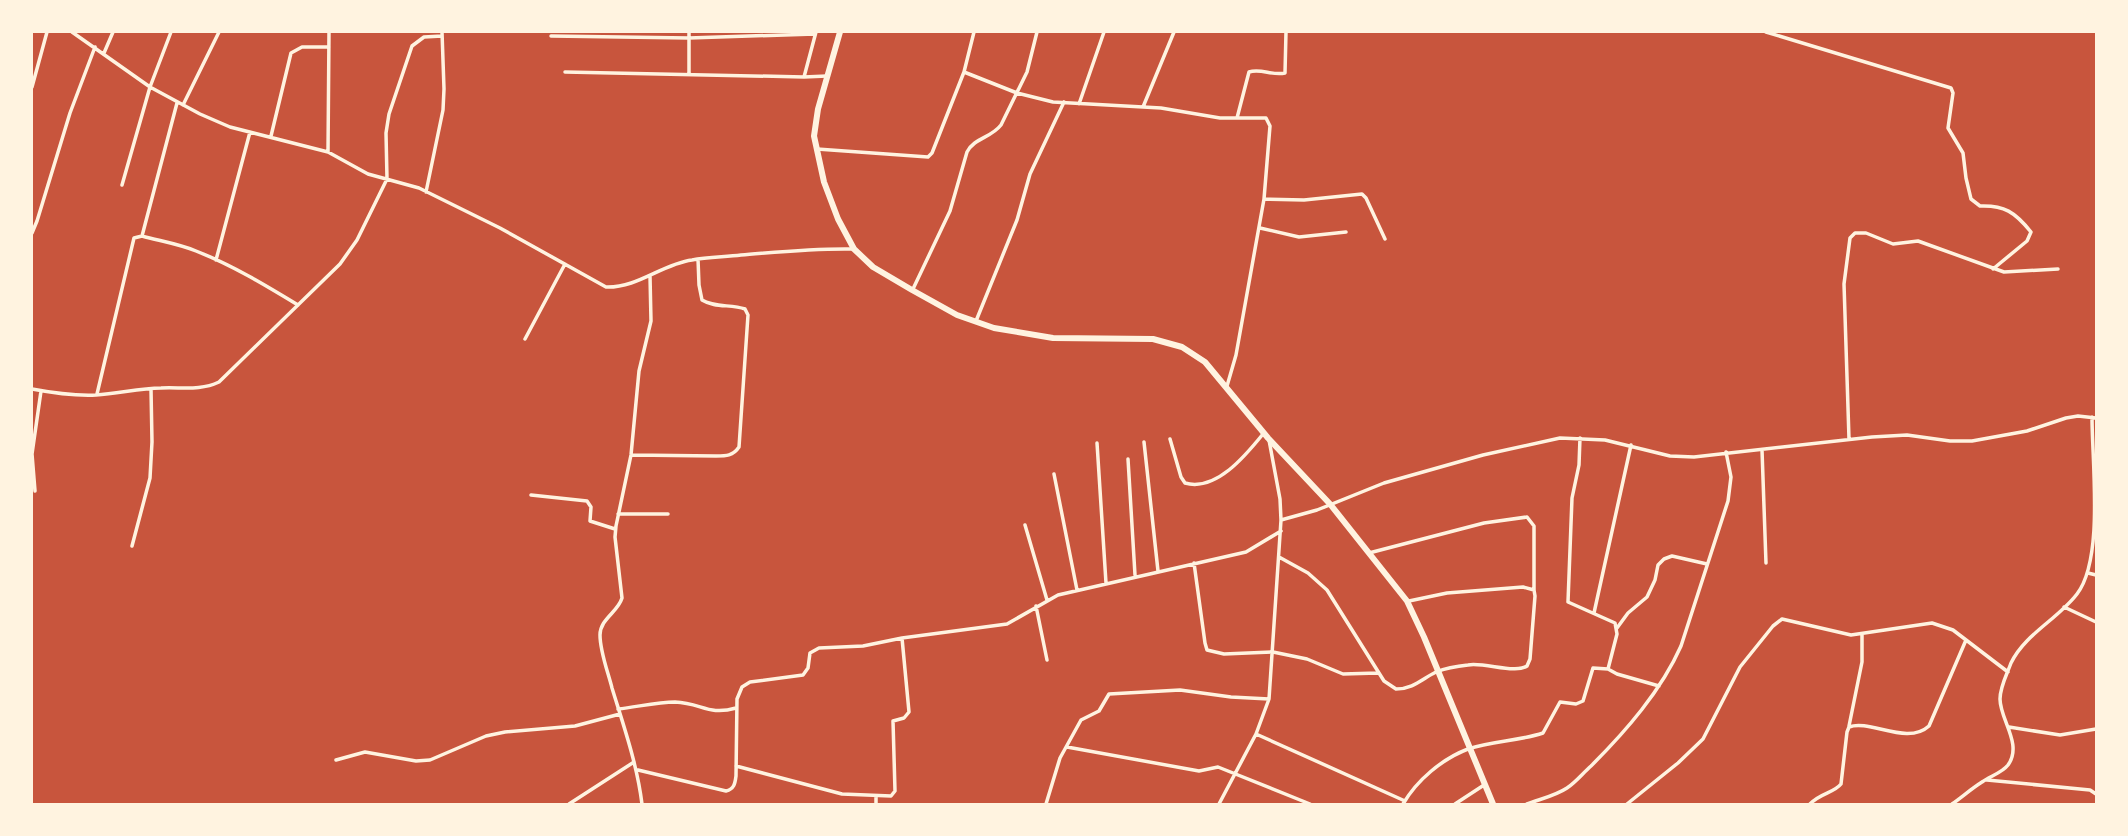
<svg xmlns="http://www.w3.org/2000/svg" width="2128" height="836" viewBox="0 0 2128 836" font-family="Montserrat,sans-serif">
	<style>
		.lines { fill: none; stroke-linecap: round; stroke-linejoin: round }
		.minor { stroke: #fff3e0; stroke-width: 3.5 }
		.trunk { stroke: #fff3e0; stroke-width: 6 }
	</style>
	<rect width="100%" height="100%" fill="#c8553d"/>
	<g class="lines">
		<path class="minor" d="M 72,32 L 150,87 L 200,114 L 230,127 L 328,152 L 368,174 L 419,188 L 500,228 L 606,287 C 638,288 662,264 692,260 C 708,257 725,257 741,255 C 779,252 815,248 854,249
			M 1766,32 L 1951,88 L 1953,93 L 1948,128 L 1963,153 L 1966,178 L 1971,199 L 1980,206 C 2004,205 2015,212 2031,232 L 2027,241 L 1993,269
			M 551,36 L 689,38 L 815,34
			M 104,53 L 113,32
			M 565,72 L 804,77 L 827,76
			M 964,72 L 1017,93 L 1053,102 L 1161,108 L 1220,118 L 1266,118 L 1270,126 L 1264,199
			M 689,75 L 689,32
			M 804,77 L 816,32
			M 32,87 L 47,32
			M 177,103 L 142,236 C 160,241 179,244 196,251 C 232,265 265,285 298,305
			M 1079,104 L 1104,32
			M 183,105 L 219,32
			M 1143,107 L 1174,32
			M 1237,118 L 1249,72 C 1261,68 1272,76 1285,73 L 1286,32
			M 271,136 L 291,53 L 302,47 L 329,47
			M 817,149 L 928,157 L 932,153 L 964,72 L 974,32
			M 328,152 L 329,32
			M 122,185 L 150,87 L 171,32
			M 426,192 L 443,110 L 444,89 L 442,32
			M 1260,228 L 1299,237 L 1346,232
			M 32,233 L 37,221 L 70,113 L 95,47
			M 216,260 L 250,132
			M 913,289 L 950,211 L 967,152 C 974,138 991,138 1001,125 L 1027,72 L 1037,32
			M 976,321 L 1017,220 L 1030,174 L 1064,102
			M 525,339 L 565,264
			M 1227,386 L 1236,355 L 1264,199 L 1304,200 L 1362,194 L 1366,198 L 1385,239
			M 32,389 C 53,393 74,396 96,395 C 118,394 139,388 161,388 C 182,387 200,391 219,382 L 340,264 L 357,240 L 387,179 L 386,133 L 389,114 L 412,46 L 424,37 L 442,36
			M 97,394 L 134,238 L 142,236
			M 1580,438 L 1579,465 L 1572,498 L 1568,602 L 1615,623 L 1617,634 L 1608,669 L 1617,674 L 1659,686
			M 1170,439 L 1181,477 L 1185,483 C 1216,492 1246,455 1263,434
			M 1849,439 L 1844,284 L 1850,238 L 1855,233 L 1866,233 L 1893,244 L 1918,241 L 2004,272 L 2058,269
			M 1144,442 L 1158,571
			M 1097,443 L 1106,583
			M 1762,450 L 1766,563
			M 631,455 L 716,456 C 726,456 733,456 739,447 L 748,315 L 745,309 C 731,304 715,308 702,300 L 699,285 L 698,259
			M 1128,459 L 1135,575
			M 1054,474 L 1077,590
			M 35,491 L 32,454 L 41,391
			M 531,495 L 587,501 L 591,507 L 590,521 L 615,529
			M 618,514 L 668,514
			M 1281,520 L 1317,510 L 1384,483 L 1483,455 L 1560,438 L 1605,440 L 1670,456 L 1694,457 L 1872,437 L 1907,435 L 1950,441 L 1972,441 L 2027,431 L 2066,418 L 2078,416 L 2096,418
			M 1025,525 L 1047,600
			M 132,546 L 150,478 L 152,442 L 151,389
			M 1369,553 L 1484,523 L 1527,517 L 1534,526 L 1534,590
			M 1279,557 L 1308,573 L 1327,590 L 1384,681 L 1396,689 C 1413,689 1422,679 1436,672 C 1446,668 1458,666 1468,665 C 1484,662 1516,674 1527,666 L 1530,659 L 1535,596 L 1534,590 L 1523,587 L 1447,593 L 1409,601
			M 1194,563 L 1205,643 L 1207,650 L 1224,654 L 1273,652 L 1307,659 L 1343,674 L 1378,673
			M 2088,573 L 2096,575
			M 1036,606 L 1047,660
			M 2064,607 L 2096,622
			M 1594,613 L 1631,445
			M 1617,628 L 1628,613 L 1647,597 L 1655,580 L 1658,565 L 1664,559 L 1672,556 L 1707,564
			M 618,709 C 637,707 657,702 675,702 C 702,703 708,716 736,708
			M 1849,726 L 1862,662 L 1862,635
			M 2009,727 L 2060,735 L 2096,729
			M 1256,734 L 1405,801
			M 1067,747 L 1199,771 L 1218,767 L 1310,804
			M 336,760 L 365,752 L 416,761 L 430,760 L 486,736 L 505,732 L 575,726 L 620,714
			M 736,766 L 842,794 L 891,796 L 895,791 L 893,721 L 904,718 L 909,712 L 902,638
			M 638,770 L 726,791 C 734,789 735,784 736,776 L 737,699 L 742,687 L 750,682 L 803,675 L 808,668 L 810,653 L 819,648 L 863,646 L 902,638 L 1007,624 L 1058,595 L 1246,552 L 1281,531
			M 1987,780 L 2090,790 L 2096,794
			M 569,804 L 634,762
			M 642,804 C 637,764 624,727 612,688 C 608,672 600,652 600,635 C 600,619 618,612 622,598 L 615,537 L 616,526 L 631,455 L 639,371 L 651,321 L 650,276
			M 876,804 L 876,797
			M 1046,804 L 1060,758 L 1081,720 L 1099,711 L 1109,694 L 1180,690 L 1231,697 L 1269,699
			M 1219,804 L 1256,734 L 1269,699 L 1281,520 L 1280,499 L 1269,440
			M 1403,804 C 1417,780 1442,759 1468,749 C 1492,741 1519,741 1543,733 L 1560,702 L 1576,704 L 1583,701 L 1593,668 L 1608,669
			M 1455,804 L 1484,785
			M 1527,804 C 1540,799 1555,796 1567,788 C 1576,782 1583,773 1591,766 C 1626,731 1661,691 1681,646 L 1728,501 L 1731,477 L 1726,452
			M 1627,804 L 1678,763 L 1703,739 L 1740,667 L 1773,626 L 1782,619 L 1851,635 L 1932,623 L 1953,630 L 2008,672
			M 1810,804 C 1820,793 1834,793 1841,784 L 1847,732 L 1849,727 C 1870,719 1907,746 1929,726 L 1966,640
			M 1952,804 C 1962,797 1971,789 1982,782 C 1990,776 2002,773 2008,765 C 2023,744 2000,720 2000,699 C 2000,687 2007,674 2011,663 C 2025,634 2058,619 2077,594 C 2104,559 2092,463 2092,417"/>
		<path class="trunk" d="M 840,32 L 818,109 L 814,136 L 824,182 L 838,219 L 854,249 L 873,267 L 912,290 L 957,315 L 994,328 L 1053,338 L 1153,339 L 1182,347 L 1205,362 L 1268,438 L 1330,504 L 1407,601 L 1424,637 L 1493,804"/>
	</g>
	<rect width="2128" height="836" fill="none" stroke="#fff3e0" stroke-width="66"/>
</svg>
